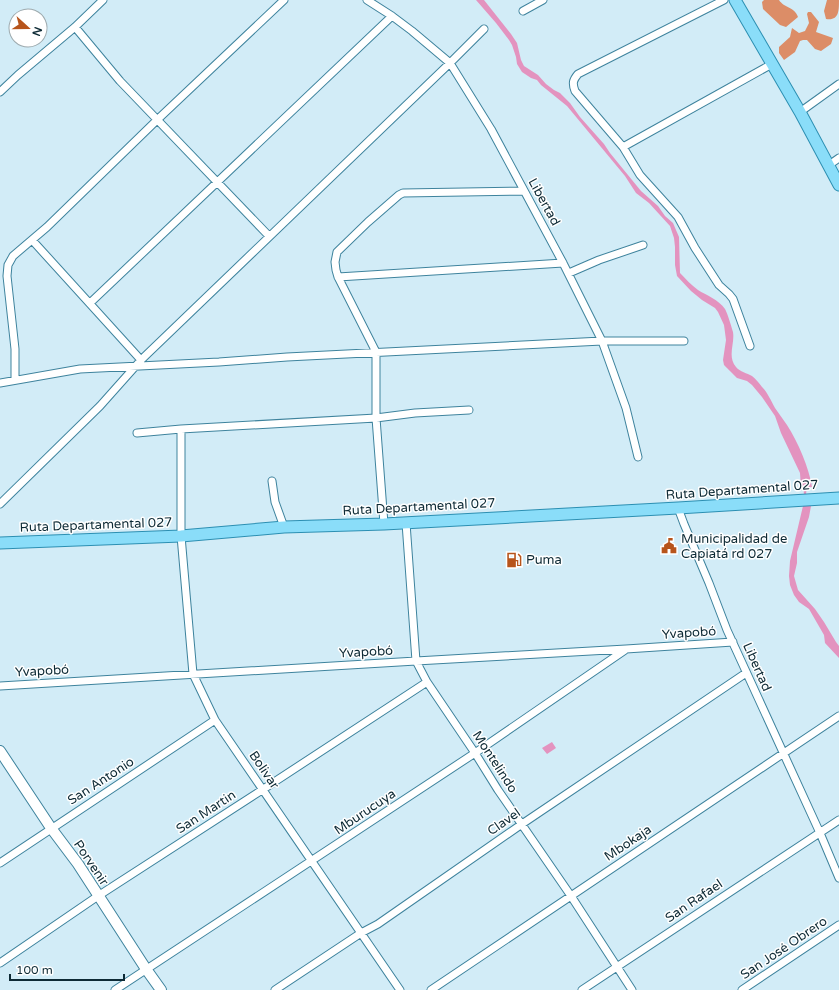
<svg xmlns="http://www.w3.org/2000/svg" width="839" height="990" viewBox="0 0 839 990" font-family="'Varela Round',sans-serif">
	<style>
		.forest { fill: #dc8d67 }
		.water { fill: #e393bf }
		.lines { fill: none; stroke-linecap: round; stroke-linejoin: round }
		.stream { stroke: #e393bf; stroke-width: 2.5 }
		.street-casing { stroke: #3e839d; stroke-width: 9 }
		.secondary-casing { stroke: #3e839d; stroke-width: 12 }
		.primary-casing { stroke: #2c8fb2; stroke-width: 13 }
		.street { stroke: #fff; stroke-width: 7 }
		.secondary { stroke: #fff; stroke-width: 10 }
		.primary { stroke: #8addf9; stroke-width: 11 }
		.labels { text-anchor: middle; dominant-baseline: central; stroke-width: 3; stroke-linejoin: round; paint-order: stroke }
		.street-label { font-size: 13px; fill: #0d2a35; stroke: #fff }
		.poi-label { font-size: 13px; fill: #0d2a35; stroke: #fff; text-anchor: start }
	</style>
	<rect width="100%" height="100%" fill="#d2ecf7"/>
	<path class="forest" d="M 764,0 L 779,0 C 784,8 795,7 798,17 L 786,27 L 780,25 L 763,9 L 762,2 Z
		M 827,0 L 839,0 C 839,11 839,21 826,19 L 824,11 Z
		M 808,12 L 811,12 L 819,22 L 816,32 L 833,38 L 831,44 L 821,51 L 815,49 L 807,40 L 803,40 L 800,41 L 795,52 L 784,60 L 779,53 L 779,47 L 790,37 L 792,28 L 799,33 L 805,31 L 809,23 L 807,14 Z"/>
	<path class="water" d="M 476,0 L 484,0 L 511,34 L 517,43 L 521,60 L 524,66 L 538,75 L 546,84 L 554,90 L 560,93 L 570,103 L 580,117 L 604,144 L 610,153 L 641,191 L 658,206 L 665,216 L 673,223 L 679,237 L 680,273 C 686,279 691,285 698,290 C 706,295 719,300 725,309 C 727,312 732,328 733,332 C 735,344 727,356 736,367 C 740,372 747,373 752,376 C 756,379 759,383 762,387 C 768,393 771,401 775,408 C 779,414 783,419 787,425 C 798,442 809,468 812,487 L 801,488 L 800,473 L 781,433 L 775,416 L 762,397 L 752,385 L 747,381 L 737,378 L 724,365 L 723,360 L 726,340 L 724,325 L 718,312 L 715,308 L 702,300 L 691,291 L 677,276 L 675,265 L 675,247 L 674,238 L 670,226 L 649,203 L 636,193 L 625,176 L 567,106 L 541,85 L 537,80 L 531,78 L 522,72 L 517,64 L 516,57 L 512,45 L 509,40 L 496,23 Z
		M 803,506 L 811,506 L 809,517 L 797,552 L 797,563 L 794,576 L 798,590 L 815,609 L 824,622 L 836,642 L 839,646 L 839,658 L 825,643 L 824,635 L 809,609 L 799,602 L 794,595 L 790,585 L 789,576 L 790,561 Z
		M 552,742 L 556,748 L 547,754 L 542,748 Z"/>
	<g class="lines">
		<path class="stream" d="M 805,484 L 805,493"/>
		<defs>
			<path id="street" d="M 367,0 L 392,16 L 412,31 L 450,63 L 491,129 L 563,263 L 602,341 L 626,408 L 638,457
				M 724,0 L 578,74 C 573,80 572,83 575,91 L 623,147 L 640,175 L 678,217 L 695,248 L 719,285 L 729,294 L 733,299 L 750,346
				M 523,11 L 543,0
				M 75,27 L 120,81 L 269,236
				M 0,92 L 18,75 L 75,27 L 103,0
				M 800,112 L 839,84
				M 623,147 L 772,64
				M 829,165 L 839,158
				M 32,240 L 141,360
				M 569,273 L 599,260 L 643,245
				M 338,277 L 563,263
				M 90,303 L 392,16
				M 15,379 L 15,349 L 7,276 L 8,265 L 13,256 L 47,227 L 157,120 L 284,0
				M 0,383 L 80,369 L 219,362 L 287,357 L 602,341 L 684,341
				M 181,429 L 181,536 L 193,674 L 215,720 L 400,990
				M 137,433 L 181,429 L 376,418 L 415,413 L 469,410
				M 272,481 L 275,502 L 284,527
				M 0,504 L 100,406 L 141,360 L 450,63 L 484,29
				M 678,508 L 684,524 L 709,583 L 727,630 L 820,833 L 839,878
				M 406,523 L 416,661 L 427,682 L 475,753 L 498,790 L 571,896 L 632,990
				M 384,524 L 376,418 L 376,352 L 338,277 L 336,270 L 335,262 L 337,252 L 368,222 L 399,195 L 403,193 L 524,191
				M 0,686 L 416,661 L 626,649 L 733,642
				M 0,863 L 215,720
				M 0,963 L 98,896 L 262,790 L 427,682
				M 115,990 L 311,861 L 475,753 L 625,650
				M 275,990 L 361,933 L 378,924 L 522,824 L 746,673
				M 431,990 L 839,716
				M 582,990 L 839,820
				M 742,990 L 839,925"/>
			<path id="secondary" d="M 0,751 L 51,828 L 78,864 L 146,969 L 161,990"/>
			<path id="primary" d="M 735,0 L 800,112 L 839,185
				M 0,543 L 181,536 L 284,527 L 384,524 L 678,508 L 839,498"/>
		</defs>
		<use href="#street" class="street-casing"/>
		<use href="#secondary" class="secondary-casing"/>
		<use href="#primary" class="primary-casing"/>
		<use href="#street" class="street"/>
		<use href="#secondary" class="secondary"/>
		<use href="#primary" class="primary"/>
	</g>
	<defs>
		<symbol id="civic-bare" viewBox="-9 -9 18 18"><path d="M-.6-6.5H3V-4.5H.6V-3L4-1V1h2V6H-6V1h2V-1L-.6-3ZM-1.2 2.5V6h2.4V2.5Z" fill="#b7541b" stroke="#fff" stroke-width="2.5" paint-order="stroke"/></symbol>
		<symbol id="fuel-bare" viewBox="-9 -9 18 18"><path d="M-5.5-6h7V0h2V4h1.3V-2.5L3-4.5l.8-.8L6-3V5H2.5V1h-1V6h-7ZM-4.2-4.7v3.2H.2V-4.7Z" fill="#b7541b" stroke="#fff" stroke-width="2.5" paint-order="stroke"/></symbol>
	</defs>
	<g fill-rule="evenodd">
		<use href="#civic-bare" x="658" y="535" width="22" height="22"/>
		<use href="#fuel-bare" x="503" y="549" width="22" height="22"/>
	</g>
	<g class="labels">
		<g class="street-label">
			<text transform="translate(544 202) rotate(61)">Libertad</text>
			<text transform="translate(742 490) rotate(-4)">Ruta Departamental 027</text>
			<text transform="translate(419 507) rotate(-3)">Ruta Departamental 027</text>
			<text transform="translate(96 525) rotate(-2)">Ruta Departamental 027</text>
			<text transform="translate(689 633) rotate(-4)">Yvapobó</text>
			<text transform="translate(366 652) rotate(-3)">Yvapobó</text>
			<text transform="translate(757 667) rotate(66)">Libertad</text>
			<text transform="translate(42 671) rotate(-3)">Yvapobó</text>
			<text transform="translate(495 762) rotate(57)">Montelindo</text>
			<text transform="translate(264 770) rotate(56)">Bolivar</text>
			<text transform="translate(101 781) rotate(-33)">San Antonio</text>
			<text transform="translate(206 812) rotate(-33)">San Martin</text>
			<text transform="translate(365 812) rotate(-34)">Mburucuya</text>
			<text transform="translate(504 822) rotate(-35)">Clavel</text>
			<text transform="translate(628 843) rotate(-34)">Mbokaja</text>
			<text transform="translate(91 863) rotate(56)">Porvenir</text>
			<text transform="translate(694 901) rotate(-34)">San Rafael</text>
			<text transform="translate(784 948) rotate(-34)">San José Obrero</text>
		</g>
		<g class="poi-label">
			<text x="681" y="539">Municipalidad de<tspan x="681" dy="15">Capiatá rd 027</tspan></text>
			<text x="526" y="560">Puma</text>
		</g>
	</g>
	<g transform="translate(28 28) rotate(111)"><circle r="19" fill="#ffffff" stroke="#9eaaae"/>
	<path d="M0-3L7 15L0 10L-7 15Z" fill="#b7541b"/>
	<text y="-6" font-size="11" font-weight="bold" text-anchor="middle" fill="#0d2a35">N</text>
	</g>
	<path d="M10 974v6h114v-6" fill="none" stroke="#0d2a35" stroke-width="2"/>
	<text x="16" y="974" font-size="12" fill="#0d2a35" stroke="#ffffff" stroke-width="3" paint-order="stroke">100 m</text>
</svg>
